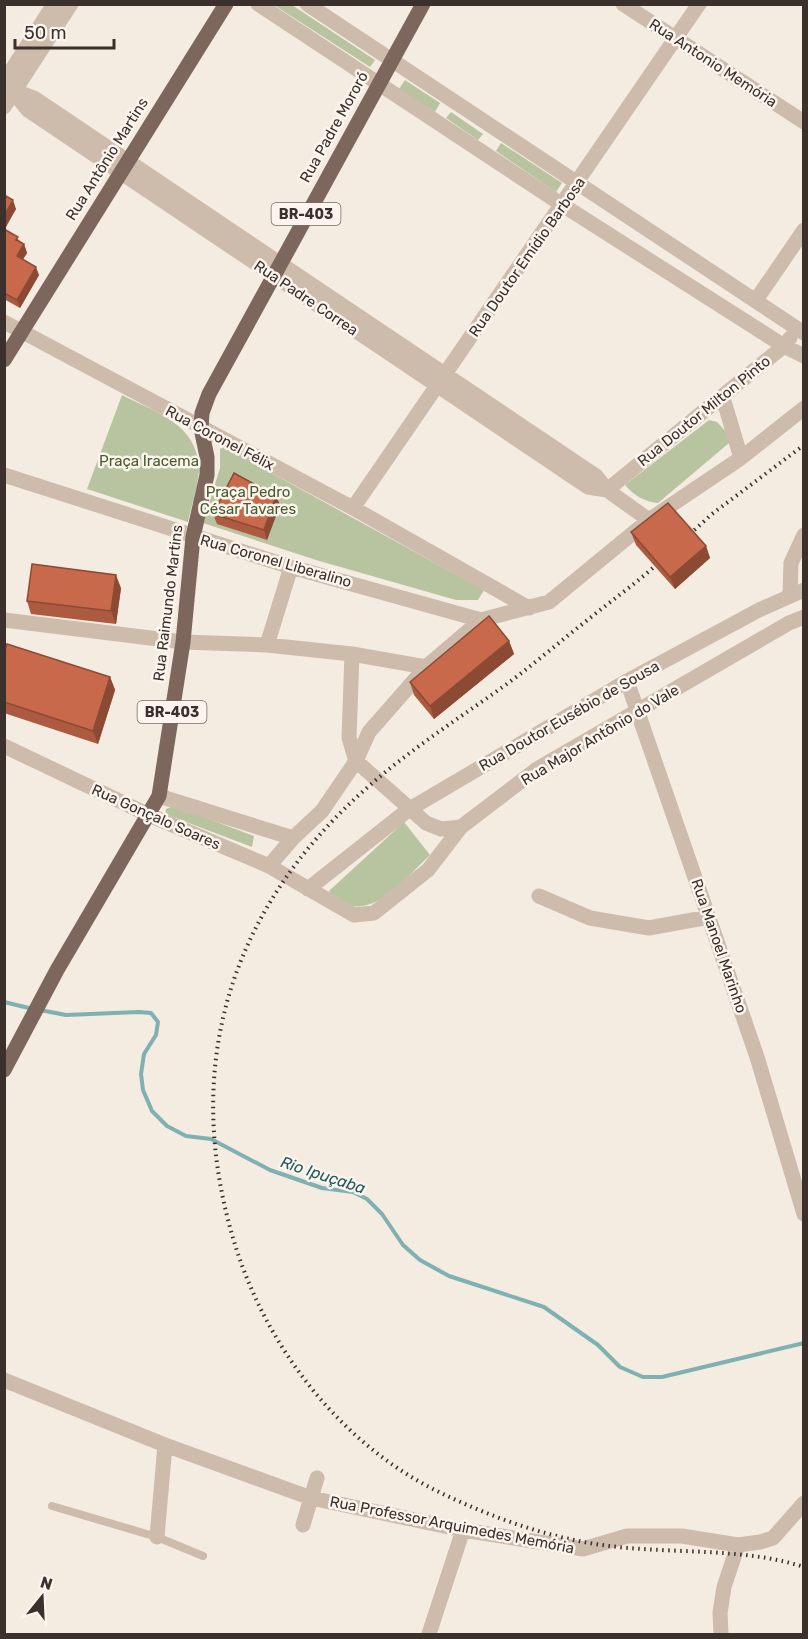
<svg xmlns="http://www.w3.org/2000/svg" width="808" height="1639" viewBox="0 0 808 1639" font-family="Rubik,sans-serif">
	<style>
		.green { fill: #b8c4a0 }
		.lines { fill: none; stroke-linecap: round; stroke-linejoin: round }
		.stream { stroke: #7fb0b2; stroke-width: 4 }
		.service { stroke: #cdbbac; stroke-width: 8 }
		.minor { stroke: #cdbbac; stroke-width: 15 }
		.tertiary { stroke: #cdbbac; stroke-width: 15 }
		.primary { stroke: #7d675c; stroke-width: 15 }
		.rail { stroke: #3b302b; stroke-width: 4; stroke-dasharray: 1.5 4.5; stroke-linecap: butt }
		.wall { fill: #ac5a40 }
		.shaded-wall { fill: #8c4a34 }
		.building { fill: #c8694b; stroke: #8c4a34; stroke-width: 1.5 }
		.labels { text-anchor: middle; dominant-baseline: central; stroke-width: 5; stroke-linejoin: round; paint-order: stroke }
		.shield { fill: #fbf5ee; stroke: #756b66; stroke-width: 1.5 }
		.shield-label { font-size: 14px; font-weight: bold; fill: #3b302b }
		.street-label { font-size: 15px; fill: #3b302b; stroke: #fbf5ee }
		.park-label { font-size: 15px; fill: #4a5a2e; stroke: #fbf5ee }
		.water-label { font-size: 16px; font-style: italic; fill: #1f5a5e; stroke: #fbf5ee }
	</style>
	<rect width="100%" height="100%" fill="#f4ebe1"/>
	<path class="green" d="M 274,5 L 292,5 L 375,60 L 370,67 Z
		M 405,80 L 440,103 L 435,112 L 399,89 Z
		M 451,112 L 483,134 L 478,140 L 446,118 Z
		M 501,143 L 562,183 L 556,192 L 496,151 Z
		M 122,395 C 155,412 196,423 199,467 C 199,484 191,506 188,522 L 87,489 Z
		M 709,420 L 717,422 L 731,437 L 729,443 L 658,503 C 645,502 633,495 625,485 Z
		M 224,447 L 484,590 L 478,600 L 456,600 L 316,560 L 203,523 L 220,468 L 220,449 Z
		M 174,806 L 254,836 L 252,847 L 165,814 L 166,809 Z
		M 404,822 L 430,855 C 404,879 364,933 329,891 Z"/>
	<g class="lines">
		<path class="stream" d="M 4,1002 L 33,1009
			M 40,1010 L 66,1015 L 139,1012 L 151,1013 L 158,1022 L 156,1035 L 144,1054 L 141,1074 L 143,1090 L 152,1111 L 167,1126 L 186,1136 L 211,1139 L 270,1170 L 322,1188 L 353,1192 L 367,1199 L 382,1214 L 403,1245 L 420,1260 L 449,1276 L 544,1307 L 598,1345 L 620,1367 L 643,1377 L 662,1377 L 804,1343"/>
		<path class="service" d="M 52,1506 L 157,1537 L 203,1556"/>
		<path class="minor" d="M 258,4 L 561,204 L 784,346 L 804,356
			M 307,4 L 804,333
			M 623,4 L 804,122
			M 4,82 L 54,4
			M 4,87 L 34,98 L 596,476 L 607,490 L 649,520
			M 14,93 L 28,110 L 588,487 L 607,490
			M 4,107 L 71,4
			M 756,300 L 804,230
			M 4,322 L 353,508 L 529,608
			M 723,398 L 741,458
			M 4,475 L 291,567 L 481,620
			M 607,490 L 784,346 L 790,338
			M 353,508 L 699,4
			M 790,595 L 791,563 L 804,535
			M 4,620 L 183,642 L 267,645 L 352,654 L 426,667
			M 267,645 L 291,567
			M 352,654 L 349,738 L 356,761 L 426,823 L 441,829 L 461,827
			M 627,681 L 757,1057 L 804,1214
			M 159,796 L 293,838
			M 269,866 L 293,838 L 322,811 L 356,761 L 369,732 L 426,667 L 481,620 L 549,602 L 649,520 L 741,458 L 804,408
			M 539,896 L 590,918 L 649,928 L 709,917
			M 4,1380 L 165,1445 L 311,1498 L 463,1530 L 583,1549 L 627,1536 L 682,1536 L 738,1545 L 760,1542 L 773,1538 L 804,1503
			M 303,1525 L 317,1478
			M 157,1537 L 165,1445
			M 429,1634 L 463,1530
			M 721,1634 L 720,1613 L 724,1587 L 738,1545"/>
		<path class="tertiary" d="M 4,746 L 149,815 L 269,866 L 354,915 L 374,913 L 428,870 L 461,827 L 537,769 L 789,623 L 804,617
			M 308,889 L 408,810 L 627,681 L 759,610 L 804,590"/>
		<path class="primary" d="M 4,360 L 226,4
			M 4,1070 L 57,970 L 159,796 L 183,642 L 193,537 L 207,475 L 207,457 L 201,428 L 202,413 L 209,394 L 423,4"/>
		<path class="rail" d="M 681,542 L 712,514 L 804,445
			M 666,556 C 641,580 612,600 585,622 C 558,643 532,666 504,686 C 458,719 411,749 369,786 C 226,911 179,1074 238,1254 C 271,1353 344,1446 439,1492 C 499,1521 563,1543 629,1548 C 687,1553 748,1549 804,1567"/>
	</g>
	<path class="wall" d="M 4,195 L 16,209 L 5,229 L 24,244 L 27,253 L 23,259 L 39,275 L 20,308 L 4,299 Z
		M 276,496 L 280,505 L 267,540 L 217,524 L 213,514 Z
		M 631,532 L 706,546 L 710,558 L 675,589 L 636,545 Z
		M 121,588 L 116,624 L 31,614 L 27,601 Z
		M 509,641 L 514,654 L 434,719 L 414,695 L 410,682 Z
		M 4,652 L 110,677 L 115,690 L 98,744 L 4,713 Z"/>
	<path class="shaded-wall" d="M 13,200 L 16,209 L 4,229 L 4,216 Z
		M 24,244 L 27,253 L 20,264 L 17,256 Z
		M 36,267 L 39,275 L 20,308 L 17,300 Z
		M 276,496 L 280,505 L 267,540 L 264,530 Z
		M 706,546 L 710,558 L 675,589 L 670,577 Z
		M 116,575 L 121,588 L 116,624 L 111,611 Z
		M 509,641 L 514,654 L 434,719 L 430,706 Z
		M 110,677 L 115,690 L 98,744 L 93,731 Z"/>
	<path class="building" d="M 4,195 L 13,200 L 4,216 Z
		M 4,229 L 18,237 L 16,240 L 24,244 L 17,256 L 36,267 L 17,300 L 4,293 Z
		M 234,473 L 276,496 L 264,530 L 213,514 Z
		M 668,503 L 706,546 L 670,577 L 631,532 Z
		M 32,564 L 116,575 L 111,611 L 27,601 Z
		M 489,616 L 509,641 L 430,706 L 410,682 Z
		M 7,644 L 110,677 L 93,731 L 4,702 L 4,652 Z"/>
	<g class="labels">
		<g class="shield">
			<rect x="271.5" y="203" width="69" height="22" rx="4.5"/>
			<rect x="137.5" y="701" width="69" height="22" rx="4.5"/>
		</g>
		<g class="shield-label">
			<text x="306" y="214">BR-403</text>
			<text x="172" y="712">BR-403</text>
		</g>
		<g class="street-label">
			<text transform="translate(713 63) rotate(33)">Rua Antonio Memória</text>
			<text transform="translate(334 127) rotate(-61)">Rua Padre Mororó</text>
			<text transform="translate(107 159) rotate(-58)">Rua Antônio Martins</text>
			<text transform="translate(527 257) rotate(-55)">Rua Doutor Emídio Barbosa</text>
			<text transform="translate(306 298) rotate(34)">Rua Padre Correa</text>
			<text transform="translate(704 411) rotate(-39)">Rua Doutor Milton Pinto</text>
			<text transform="translate(220 438) rotate(28)">Rua Coronel Félix</text>
			<text transform="translate(276 561) rotate(16)">Rua Coronel Liberalino</text>
			<text transform="translate(168 603) rotate(-83)">Rua Raimundo Martins</text>
			<text transform="translate(569 716) rotate(-30)">Rua Doutor Eusébio de Sousa</text>
			<text transform="translate(600 735) rotate(-31)">Rua Major Antônio do Vale</text>
			<text transform="translate(156 817) rotate(24)">Rua Gonçalo Soares</text>
			<text transform="translate(719 946) rotate(71)">Rua Manoel Marinho</text>
			<text transform="translate(452 1525) rotate(11)">Rua Professor Arquimedes Memória</text>
		</g>
		<g class="park-label">
			<text x="149" y="461">Praça Iracema</text>
			<text x="248" y="492">Praça Pedro<tspan x="248" dy="17">César Tavares</tspan></text>
		</g>
		<g class="water-label">
			<text transform="translate(323 1175) rotate(18)">Rio Ipuçaba</text>
		</g>
	</g>
	<rect width="808" height="1639" fill="none" stroke="#3b302b" stroke-width="12"/>
	<g transform="translate(42 1597) rotate(18)" stroke="#fbf5ee" stroke-width="4.5" paint-order="stroke">
	<path d="M0-4.5L10 22L0 15L-10 22Z" fill="#3b302b"/>
	<text y="-9" font-size="16" font-weight="bold" text-anchor="middle" fill="#3b302b">N</text>
	</g>
	<path d="M15 39v9h99v-9" fill="none" stroke="#3b302b" stroke-width="3"/>
	<text x="24" y="39" font-size="18" fill="#3b302b" stroke="#fbf5ee" stroke-width="4.5" paint-order="stroke">50 m</text>
</svg>
